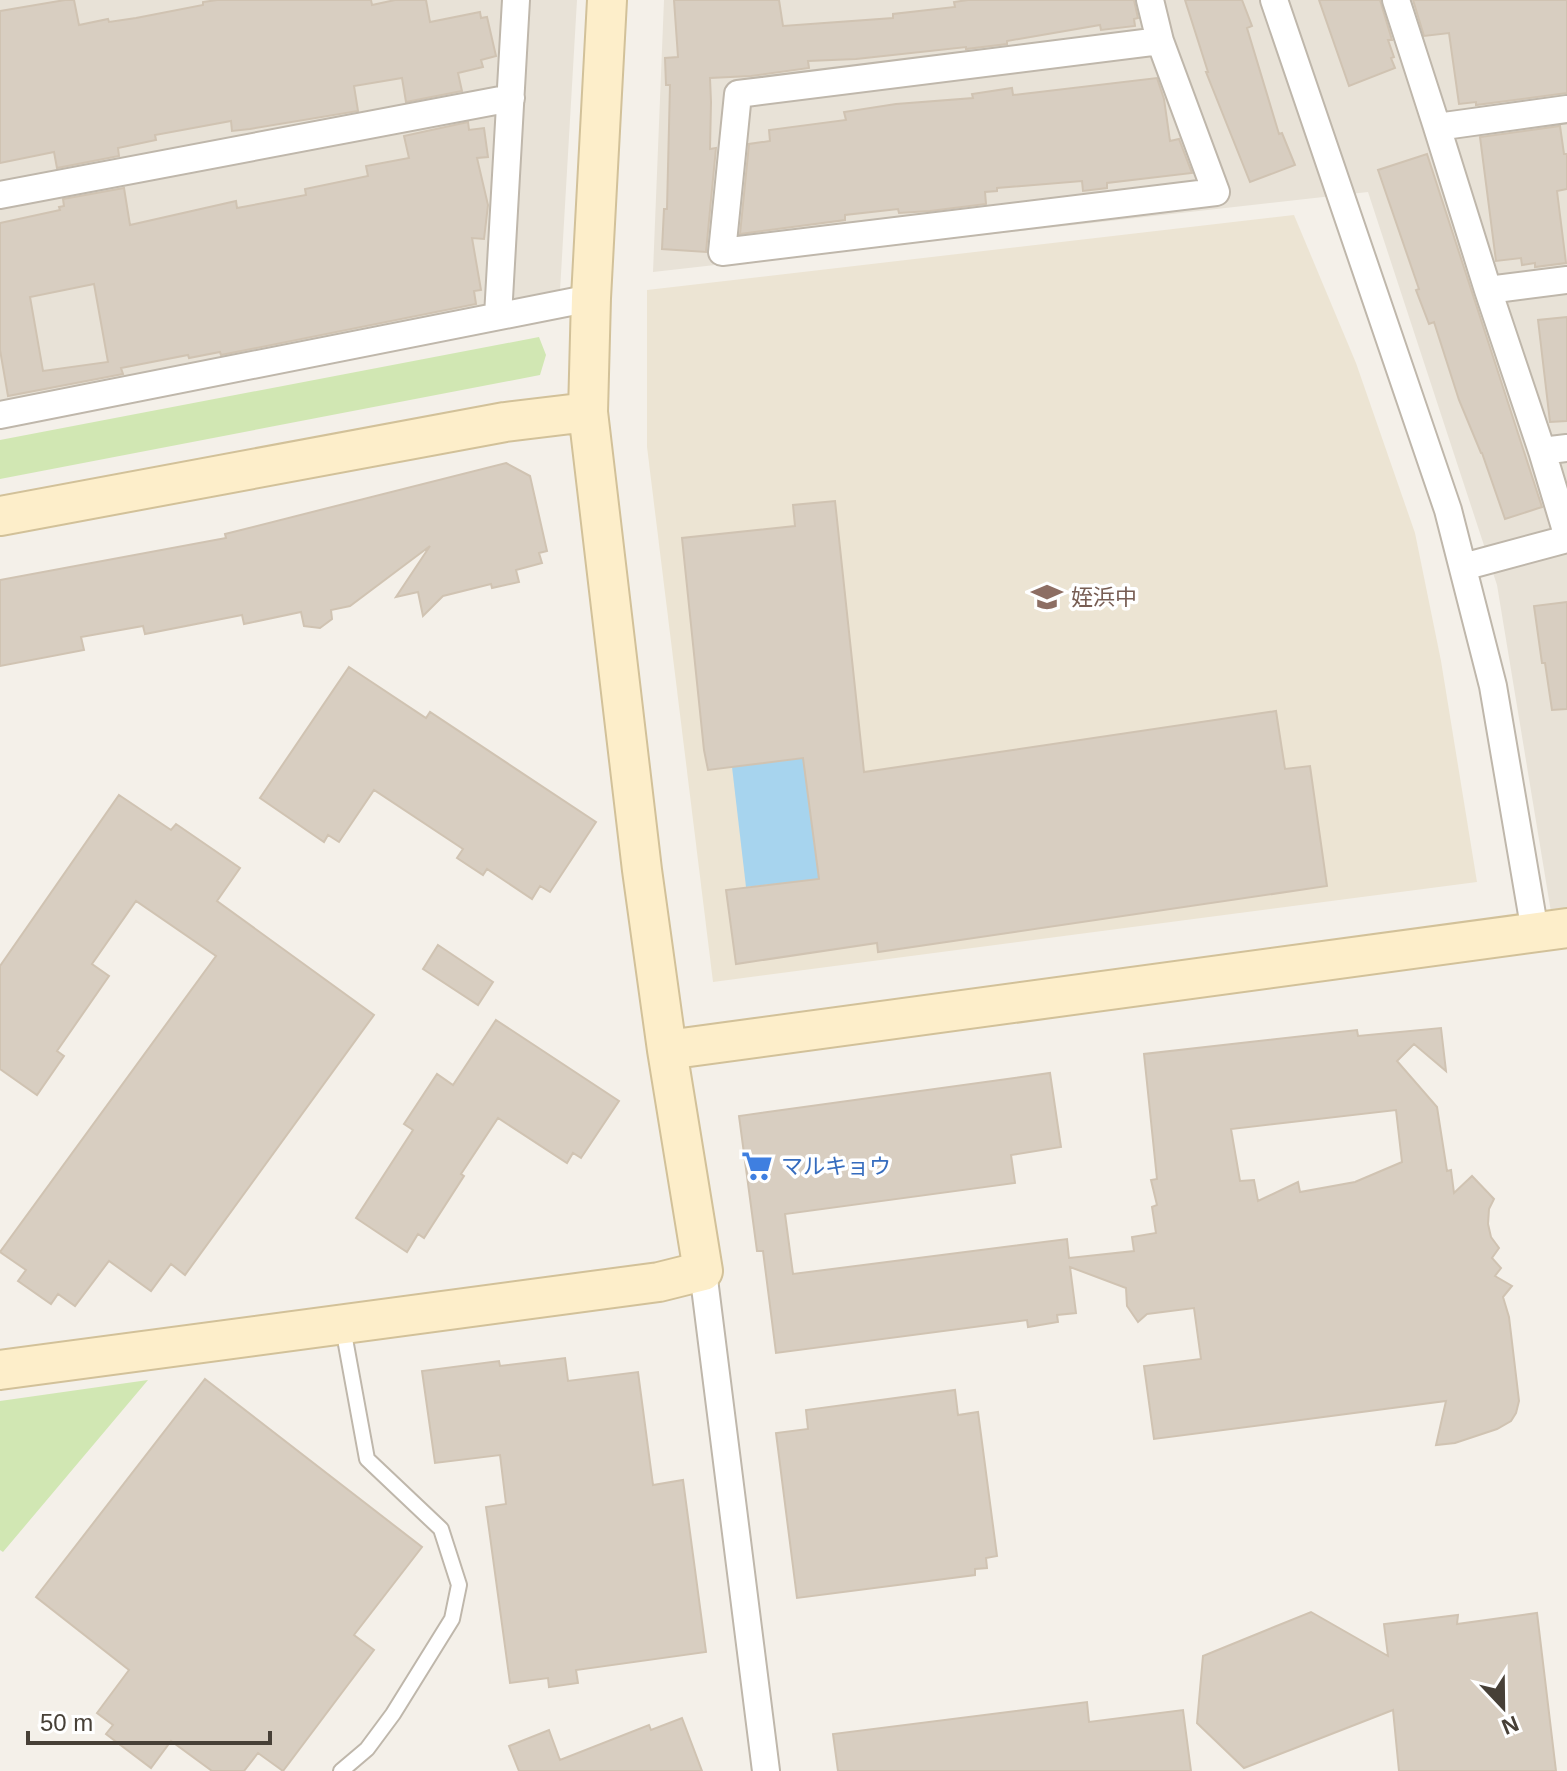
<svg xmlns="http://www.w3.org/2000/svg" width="1567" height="1771" viewBox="0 0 1567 1771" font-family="Helvetica,'Noto Sans JP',sans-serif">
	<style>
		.residential { fill: #e8e2d7 }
		.education { fill: #ece4d3 }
		.green { fill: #d1e7b3 }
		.water { fill: #a7d4ee }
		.building { fill: #d8cec1; stroke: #d0c3b2; stroke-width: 2; fill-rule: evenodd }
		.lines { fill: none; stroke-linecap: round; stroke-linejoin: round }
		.lane-casing { stroke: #bfb7ab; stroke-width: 18 }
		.street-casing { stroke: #bfb7ab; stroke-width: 30 }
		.secondary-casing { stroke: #d2c199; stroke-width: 42 }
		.lane { stroke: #fff; stroke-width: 14 }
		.street { stroke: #fff; stroke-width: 26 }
		.secondary { stroke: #fdeeca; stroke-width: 38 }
		.labels { text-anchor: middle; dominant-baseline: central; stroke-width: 7; stroke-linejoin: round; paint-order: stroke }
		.education-label { font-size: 22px; fill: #785e54; stroke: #fff; text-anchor: start }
		.shop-label { font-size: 22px; fill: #366cbe; stroke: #fff; text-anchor: start }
	</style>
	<rect width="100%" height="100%" fill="#f4f0e9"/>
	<path class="residential" d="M 0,0 L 577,0 L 560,291 L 0,403 Z
		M 664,0 L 1567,0 L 1567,910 L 1551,912 L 1497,585 L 1368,192 L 653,272 Z"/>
	<path class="education" d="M 1294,215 L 1356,363 L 1415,533 L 1441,661 L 1477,882 L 713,982 L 647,447 L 647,290 Z"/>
	<path class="green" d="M 539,337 L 546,355 L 540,375 L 0,479 L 0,440 Z
		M 148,1380 L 3,1552 L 0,1550 L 0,1401 Z"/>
	<path class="water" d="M 803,758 L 819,879 L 746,887 L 732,767 Z"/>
	<path class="building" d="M 65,0 L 74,0 L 79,25 L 108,19 L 109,22 L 136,18 L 203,5 L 203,2 L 217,0 L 371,0 L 372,5 L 395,0 L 426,0 L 430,22 L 480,12 L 481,18 L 487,17 L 496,56 L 481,60 L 483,67 L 458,73 L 462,91 L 406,102 L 402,78 L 354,86 L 358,111 L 250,129 L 232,131 L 231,121 L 155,135 L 156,140 L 118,148 L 119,156 L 57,168 L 54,152 L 0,163 L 0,11 Z
		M 674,0 L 779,0 L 783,26 L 893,18 L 893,14 L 955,7 L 954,2 L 968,0 L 1134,0 L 1138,18 L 1134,19 L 1135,26 L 1101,30 L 1100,25 L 1007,41 L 1007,44 L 966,49 L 966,47 L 856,59 L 808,61 L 809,68 L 751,76 L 710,78 L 711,102 L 710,149 L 716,148 L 706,252 L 662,249 L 664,209 L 667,209 L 670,85 L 666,85 L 665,58 L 678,57 Z
		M 1185,0 L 1242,0 L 1252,26 L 1247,28 L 1279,134 L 1282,133 L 1295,165 L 1250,182 L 1206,72 L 1208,72 Z
		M 1319,0 L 1380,0 L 1392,40 L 1388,40 L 1394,57 L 1391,58 L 1395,68 L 1349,86 Z
		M 1413,0 L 1567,0 L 1567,93 L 1476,105 L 1476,102 L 1459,104 L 1449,33 L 1424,36 Z
		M 1157,78 L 1164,99 L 1170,141 L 1179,139 L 1192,173 L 1107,183 L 1107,188 L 1083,191 L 1082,181 L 997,188 L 997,191 L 985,192 L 986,204 L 930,211 L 899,213 L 898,209 L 845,215 L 845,220 L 740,234 L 749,144 L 770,141 L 769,130 L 846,120 L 844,112 L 896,104 L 973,98 L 972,94 L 1012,88 L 1013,95 Z
		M 468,122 L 469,130 L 484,128 L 488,157 L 477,158 L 488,205 L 484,239 L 472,238 L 481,290 L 474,291 L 476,304 L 221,355 L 220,352 L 189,358 L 188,355 L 121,368 L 123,374 L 8,396 L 0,350 L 0,223 L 60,210 L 59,207 L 64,206 L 63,199 L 124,188 L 130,225 L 236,201 L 237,208 L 306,195 L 305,189 L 368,176 L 366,166 L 409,158 L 404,136 ZM 94,284 L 108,362 L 43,371 L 30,297 Z
		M 1560,126 L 1564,154 L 1567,154 L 1567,189 L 1557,191 L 1566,263 L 1535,267 L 1535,263 L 1522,265 L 1521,258 L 1496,261 L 1480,137 Z
		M 1427,154 L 1542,507 L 1505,519 L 1482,453 L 1481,453 L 1459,400 L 1434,322 L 1429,324 L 1416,290 L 1419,289 L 1378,170 Z
		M 1567,317 L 1567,421 L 1550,422 L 1538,320 Z
		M 506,463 L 530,476 L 547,551 L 539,553 L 542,563 L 516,570 L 519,582 L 492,588 L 491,584 L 443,596 L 423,616 L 418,592 L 396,597 L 430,546 L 350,606 L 331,610 L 332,619 L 320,628 L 304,626 L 301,612 L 244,624 L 242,615 L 145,634 L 143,626 L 81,637 L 84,650 L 0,666 L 0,580 L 226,538 L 225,534 Z
		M 835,501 L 864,772 L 1276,711 L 1285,769 L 1310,766 L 1327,886 L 878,952 L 877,943 L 736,964 L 726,890 L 819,879 L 803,758 L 708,770 L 704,750 L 682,538 L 795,526 L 793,505 Z
		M 1567,602 L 1567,709 L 1552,710 L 1545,663 L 1542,663 L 1534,606 Z
		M 349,667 L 426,718 L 430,712 L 596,822 L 550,892 L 540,886 L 532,899 L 487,869 L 483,875 L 457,858 L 463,849 L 374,790 L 339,842 L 328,835 L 324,842 L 260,798 Z
		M 119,795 L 171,830 L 176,824 L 240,868 L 217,901 L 374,1015 L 185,1275 L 171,1264 L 151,1291 L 109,1261 L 75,1306 L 58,1294 L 51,1304 L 18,1281 L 26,1270 L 0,1252 L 216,956 L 136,901 L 92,964 L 109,976 L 57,1051 L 64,1056 L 37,1095 L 0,1069 L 0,966 Z
		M 438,945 L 493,982 L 478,1005 L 423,969 Z
		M 496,1020 L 619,1101 L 581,1158 L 573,1153 L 567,1163 L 498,1118 L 461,1174 L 464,1176 L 424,1238 L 418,1234 L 407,1252 L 356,1218 L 413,1130 L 404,1124 L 437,1074 L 453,1085 Z
		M 1441,1028 L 1446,1071 L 1414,1044 L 1397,1061 L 1437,1107 L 1447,1171 L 1451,1170 L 1454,1193 L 1472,1176 L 1494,1199 L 1489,1209 L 1488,1224 L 1491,1237 L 1499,1248 L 1492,1258 L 1501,1268 L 1495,1276 L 1512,1286 L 1503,1297 L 1509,1317 L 1519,1401 L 1516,1413 L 1511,1421 L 1497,1429 L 1455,1443 L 1436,1445 L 1446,1401 L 1154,1439 L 1144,1366 L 1201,1359 L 1194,1308 L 1147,1314 L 1138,1322 L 1127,1306 L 1126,1288 L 1070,1267 L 1076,1313 L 1057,1315 L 1058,1322 L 1028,1327 L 1027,1320 L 776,1353 L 763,1251 L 757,1251 L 739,1116 L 1050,1073 L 1061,1147 L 1011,1155 L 1015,1183 L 785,1214 L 793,1274 L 1067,1239 L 1069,1258 L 1134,1251 L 1132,1237 L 1156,1233 L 1152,1207 L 1157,1205 L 1151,1180 L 1157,1179 L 1144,1054 L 1357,1030 L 1358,1036 ZM 1396,1110 L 1402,1162 L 1355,1182 L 1300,1192 L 1298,1182 L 1258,1201 L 1254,1180 L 1240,1181 L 1231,1129 Z
		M 565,1358 L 568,1381 L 638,1372 L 653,1485 L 683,1480 L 706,1652 L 576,1670 L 578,1683 L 549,1687 L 548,1678 L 510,1683 L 486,1507 L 506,1504 L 500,1455 L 435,1463 L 422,1371 L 499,1361 L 500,1366 Z
		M 205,1379 L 422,1547 L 354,1635 L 374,1650 L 283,1771 L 258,1753 L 244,1771 L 212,1771 L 171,1741 L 151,1768 L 106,1734 L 113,1725 L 97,1713 L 129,1670 L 36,1597 Z
		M 955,1390 L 958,1415 L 978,1412 L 997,1556 L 986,1558 L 987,1568 L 975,1569 L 975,1575 L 797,1598 L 776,1433 L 808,1429 L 806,1410 Z
		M 1311,1612 L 1388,1656 L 1384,1624 L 1458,1615 L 1457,1624 L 1537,1613 L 1556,1771 L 1399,1771 L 1393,1710 L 1244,1768 L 1197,1723 L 1203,1656 Z
		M 1087,1702 L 1089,1722 L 1183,1710 L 1191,1771 L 838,1771 L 833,1734 Z
		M 682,1718 L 702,1771 L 519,1771 L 509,1746 L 549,1730 L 560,1760 L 649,1725 L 651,1730 Z"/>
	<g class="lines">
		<defs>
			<path id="lane" d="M 341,1771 L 367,1749 L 393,1714 L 452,1619 L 459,1585 L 441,1529 L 367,1459 L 343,1328"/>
			<path id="street" d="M 1150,0 L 1160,41 L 1216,192 L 722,252 L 738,94 L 1160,41
				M 1274,0 L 1448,510 L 1493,686 L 1535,932
				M 1396,0 L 1437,127
				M 1567,109 L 1437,127 L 1488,290 L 1567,280
				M 0,195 L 511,98
				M 1488,290 L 1542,451
				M 498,316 L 516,0
				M 0,415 L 591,298
				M 1567,448 L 1542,451 L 1567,534
				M 1463,567 L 1567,539
				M 703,1271 L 766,1771"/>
			<path id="secondary" d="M 607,0 L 591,298 L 588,412 L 642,870 L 667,1050 L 703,1271
				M 0,516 L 505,422 L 588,412
				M 667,1050 L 1567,928
				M 0,1370 L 659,1282 L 703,1271"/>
		</defs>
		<use href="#lane" class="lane-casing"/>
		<use href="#street" class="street-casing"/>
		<use href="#secondary" class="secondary-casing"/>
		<use href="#lane" class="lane"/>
		<use href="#street" class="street"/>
		<use href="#secondary" class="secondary"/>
	</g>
	<defs>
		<symbol id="school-bare" viewBox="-9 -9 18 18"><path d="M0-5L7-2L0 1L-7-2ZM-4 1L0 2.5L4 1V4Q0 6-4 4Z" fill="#8d6e63" stroke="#fff" stroke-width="2.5" paint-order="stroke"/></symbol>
		<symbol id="supermarket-bare" viewBox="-9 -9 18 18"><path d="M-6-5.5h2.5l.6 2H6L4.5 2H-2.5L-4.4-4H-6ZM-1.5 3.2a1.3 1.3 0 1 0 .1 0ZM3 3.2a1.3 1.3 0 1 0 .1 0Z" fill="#3f7fe0" stroke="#fff" stroke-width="2.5" paint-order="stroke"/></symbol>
	</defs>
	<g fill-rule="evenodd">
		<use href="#school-bare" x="1025" y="575" width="44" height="44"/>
		<use href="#supermarket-bare" x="735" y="1144" width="44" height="44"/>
	</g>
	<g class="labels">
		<g class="education-label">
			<text x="1071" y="597">姪浜中</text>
		</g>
		<g class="shop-label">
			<text x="781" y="1166">マルキョウ</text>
		</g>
	</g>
	<g transform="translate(1503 1707) rotate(158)" stroke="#ffffff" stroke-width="6" paint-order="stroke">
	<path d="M0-6L14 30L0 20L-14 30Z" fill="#474037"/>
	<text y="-12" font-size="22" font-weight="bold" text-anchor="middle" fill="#474037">N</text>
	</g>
	<path d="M28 1731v12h242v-12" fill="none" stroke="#474037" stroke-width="4"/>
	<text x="40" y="1731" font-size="24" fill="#474037" stroke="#ffffff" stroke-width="6" paint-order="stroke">50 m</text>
</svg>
